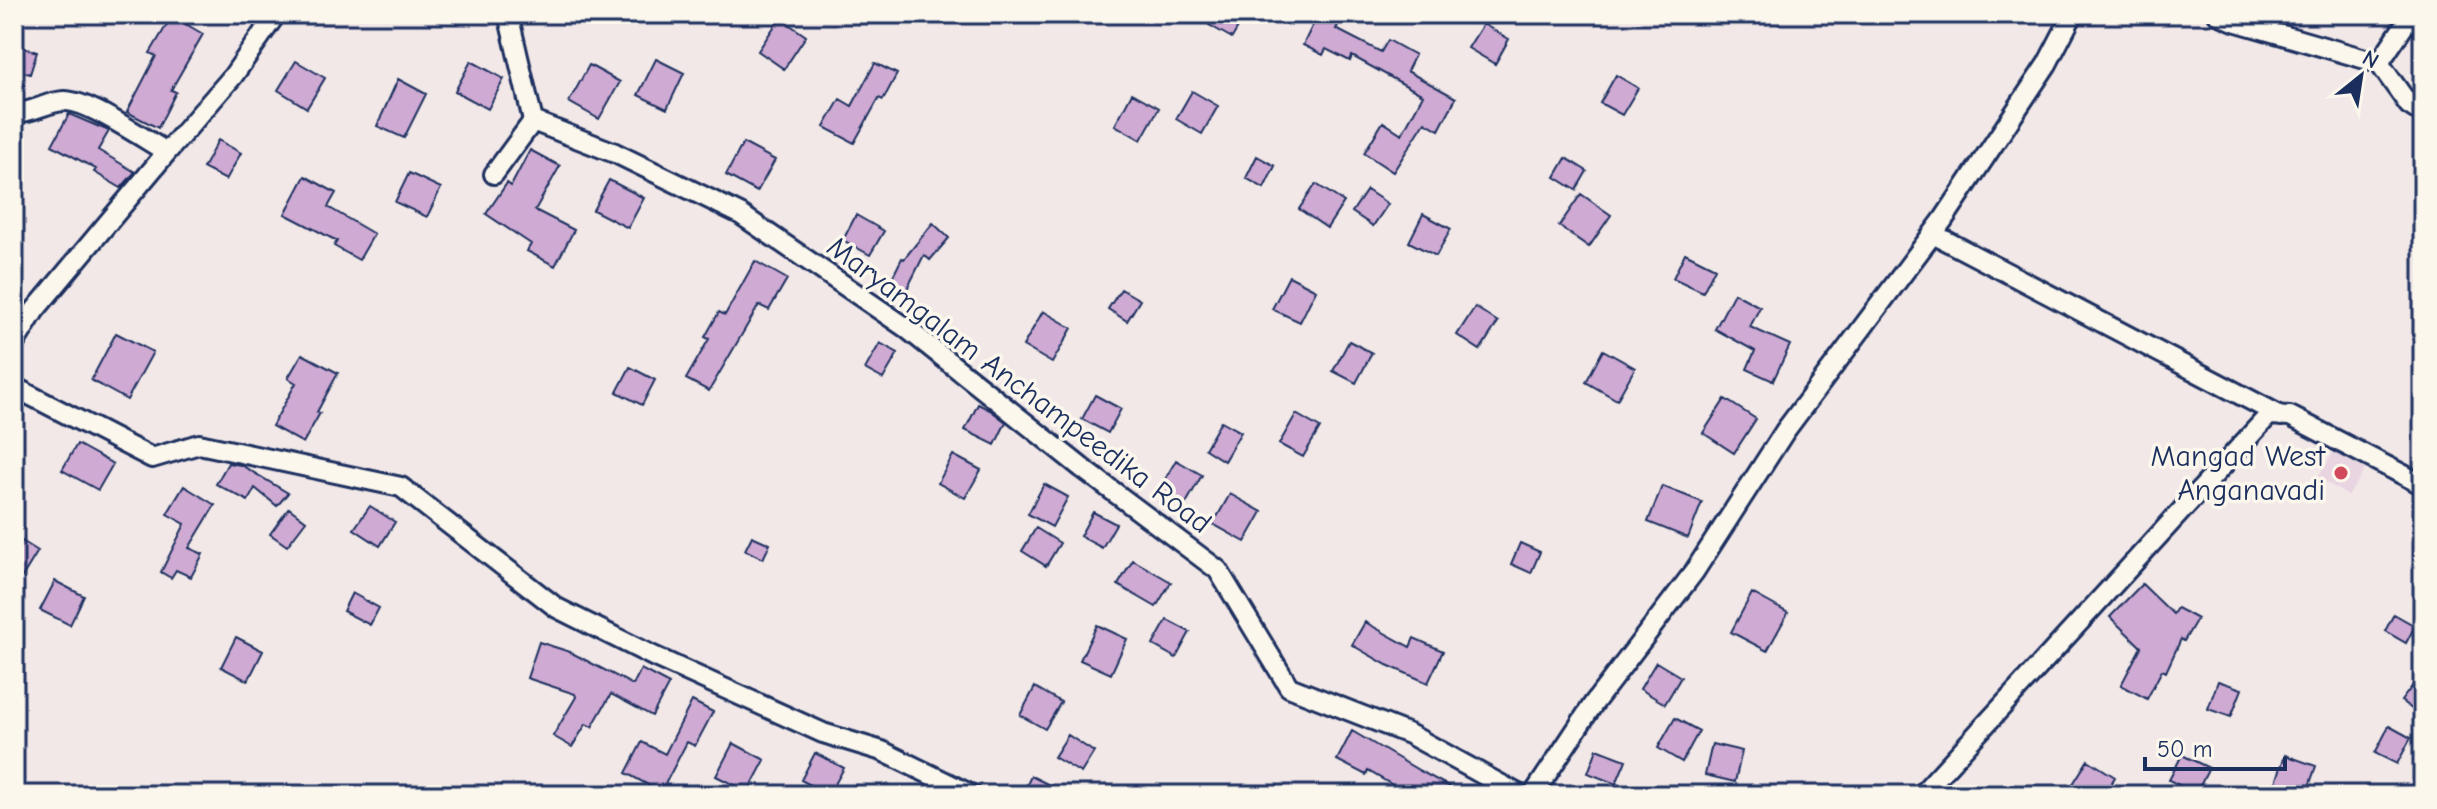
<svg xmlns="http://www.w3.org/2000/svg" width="2437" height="809" viewBox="0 0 2437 809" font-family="'Comic Neue',sans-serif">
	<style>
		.built { fill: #e8d5e1 }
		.building { fill: #cfaad3; stroke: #1b2f5e; stroke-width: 2 }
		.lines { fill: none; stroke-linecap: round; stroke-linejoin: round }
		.street-casing { stroke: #1b2f5e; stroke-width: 24 }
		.street { stroke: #fbf7ec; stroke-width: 18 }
		.poi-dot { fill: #d1495b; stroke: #fbf7ec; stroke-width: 3 }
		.labels { text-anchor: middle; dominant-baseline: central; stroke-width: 7; stroke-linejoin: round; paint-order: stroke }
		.street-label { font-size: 30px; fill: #1b2f5e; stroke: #fbf7ec }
		.poi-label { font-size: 30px; fill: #1b2f5e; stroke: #fbf7ec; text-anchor: end }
	</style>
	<rect width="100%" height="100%" fill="#f2e8e7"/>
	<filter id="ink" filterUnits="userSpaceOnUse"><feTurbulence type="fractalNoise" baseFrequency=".0125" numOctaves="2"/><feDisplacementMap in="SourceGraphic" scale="16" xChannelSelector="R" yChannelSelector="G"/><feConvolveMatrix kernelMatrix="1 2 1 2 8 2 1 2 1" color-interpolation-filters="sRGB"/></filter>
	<g filter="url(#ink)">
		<path class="built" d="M 2335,450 L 2365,470 L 2348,496 L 2318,477 Z"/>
		<path class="building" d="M 1216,14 L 1246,14 L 1232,38 L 1209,25 Z
			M 1318,14 L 1339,23 L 1336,29 L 1381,52 L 1388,40 L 1415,55 L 1407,71 L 1456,98 L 1439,130 L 1425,122 L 1393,172 L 1364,153 L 1383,122 L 1402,134 L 1423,95 L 1352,56 L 1350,61 L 1326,49 L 1323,55 L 1303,45 Z
			M 172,16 L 203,34 L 171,90 L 176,92 L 158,128 L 127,112 L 156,56 L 150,53 Z
			M 780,18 L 806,36 L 784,69 L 758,51 Z
			M 1483,24 L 1509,39 L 1495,64 L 1468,48 Z
			M 14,45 L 37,52 L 30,74 L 14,69 Z
			M 656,59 L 684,73 L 667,109 L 638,95 Z
			M 296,61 L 325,78 L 307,108 L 278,90 Z
			M 471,61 L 504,79 L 488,109 L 455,91 Z
			M 875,63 L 897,74 L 883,100 L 879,98 L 854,143 L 824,127 L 840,99 L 852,106 Z
			M 589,65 L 620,82 L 599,119 L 569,102 Z
			M 1616,75 L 1638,88 L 1622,115 L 1600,103 Z
			M 398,79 L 426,94 L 404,138 L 377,126 Z
			M 1192,91 L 1218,106 L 1202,134 L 1176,119 Z
			M 1132,93 L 1159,108 L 1141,140 L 1115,125 Z
			M 69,114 L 109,131 L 98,150 L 135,172 L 121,188 L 94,172 L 96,169 L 52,145 Z
			M 218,140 L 241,153 L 226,180 L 203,168 Z
			M 743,143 L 775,160 L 757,192 L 726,175 Z
			M 530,150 L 560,166 L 535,210 L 574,230 L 555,266 L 527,251 L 531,244 L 486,214 L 507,183 L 511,186 Z
			M 1257,156 L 1275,166 L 1264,188 L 1246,178 Z
			M 1566,158 L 1587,171 L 1576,190 L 1555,177 Z
			M 409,173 L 441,188 L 427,217 L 395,202 Z
			M 305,176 L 336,193 L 328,207 L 374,234 L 359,260 L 334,246 L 337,241 L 285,214 Z
			M 609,180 L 644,198 L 628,228 L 593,210 Z
			M 1316,184 L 1344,202 L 1327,228 L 1299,209 Z
			M 1367,190 L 1388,204 L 1373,226 L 1352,212 Z
			M 1581,194 L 1611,215 L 1589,247 L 1559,226 Z
			M 1423,214 L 1451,229 L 1436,256 L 1409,242 Z
			M 856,215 L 884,231 L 870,255 L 843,240 Z
			M 933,223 L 949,238 L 930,260 L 924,255 L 906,291 L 890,282 L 902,258 L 904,259 Z
			M 1685,253 L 1715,268 L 1703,292 L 1673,278 Z
			M 755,261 L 787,279 L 769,310 L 759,305 L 709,391 L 686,379 L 709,339 L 705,337 L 719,312 L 725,315 Z
			M 1289,276 L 1316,290 L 1300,322 L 1272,309 Z
			M 1121,289 L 1140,300 L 1127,321 L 1108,309 Z
			M 1734,293 L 1760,307 L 1750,327 L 1790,345 L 1773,381 L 1747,369 L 1755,351 L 1715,329 Z
			M 1475,307 L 1498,322 L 1480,350 L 1457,335 Z
			M 1043,311 L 1072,328 L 1052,363 L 1023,346 Z
			M 116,333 L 153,352 L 127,400 L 91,380 Z
			M 1349,341 L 1372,353 L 1356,383 L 1333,371 Z
			M 880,343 L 898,353 L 883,379 L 865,369 Z
			M 1603,350 L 1635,368 L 1617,400 L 1586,382 Z
			M 302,354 L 338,373 L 317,412 L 320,413 L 303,443 L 272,426 L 296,383 L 288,378 Z
			M 630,367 L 655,380 L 642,405 L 617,392 Z
			M 1095,395 L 1121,409 L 1108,433 L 1082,419 Z
			M 1725,399 L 1756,419 L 1734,453 L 1703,433 Z
			M 978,404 L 990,410 L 1006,422 L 995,445 L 965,430 Z
			M 1296,414 L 1320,428 L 1303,457 L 1279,444 Z
			M 1221,421 L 1241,432 L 1224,461 L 1205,449 Z
			M 77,444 L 113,464 L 98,490 L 62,470 Z
			M 953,455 L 981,470 L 965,498 L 938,483 Z
			M 1176,460 L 1202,475 L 1184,507 L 1158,492 Z
			M 228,463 L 241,465 L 288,493 L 277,506 L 255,488 L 248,501 L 216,484 Z
			M 1044,484 L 1068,497 L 1052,527 L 1028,514 Z
			M 184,486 L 215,505 L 189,548 L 203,554 L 191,577 L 176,570 L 171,578 L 161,572 L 185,524 L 167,514 Z
			M 1662,486 L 1702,502 L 1688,538 L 1648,522 Z
			M 1230,494 L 1262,512 L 1245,542 L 1213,524 Z
			M 370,506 L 395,522 L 380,546 L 354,529 Z
			M 289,508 L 306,521 L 287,546 L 270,534 Z
			M 1093,512 L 1116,524 L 1102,548 L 1080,536 Z
			M 1036,528 L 1060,543 L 1046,566 L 1022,551 Z
			M 14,536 L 38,551 L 14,590 Z
			M 752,536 L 770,544 L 763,559 L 745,550 Z
			M 1520,543 L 1540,552 L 1531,573 L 1511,564 Z
			M 1133,560 L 1171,582 L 1156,607 L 1118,585 Z
			M 55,581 L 84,596 L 70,625 L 40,610 Z
			M 2142,584 L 2173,614 L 2177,608 L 2197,619 L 2184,641 L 2181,639 L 2166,672 L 2162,670 L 2147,699 L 2121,685 L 2141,647 L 2110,617 Z
			M 352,593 L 379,608 L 370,625 L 343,611 Z
			M 1752,593 L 1788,613 L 1767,651 L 1731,632 Z
			M 2394,614 L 2415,626 L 2406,643 L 2385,631 Z
			M 1167,620 L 1190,632 L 1176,658 L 1153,645 Z
			M 1365,622 L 1410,647 L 1414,638 L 1443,651 L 1428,683 L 1387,665 L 1352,645 Z
			M 1097,625 L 1127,639 L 1111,674 L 1080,660 Z
			M 236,637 L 263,651 L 248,681 L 221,667 Z
			M 539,642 L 570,652 L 633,685 L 641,669 L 669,684 L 652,716 L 611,694 L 592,727 L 586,724 L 572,747 L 553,736 L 576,697 L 575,694 L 527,678 Z
			M 1656,662 L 1681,677 L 1665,704 L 1640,689 Z
			M 2423,672 L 2423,717 L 2401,701 Z
			M 2218,681 L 2242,689 L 2231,717 L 2208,709 Z
			M 1035,687 L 1061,702 L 1045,729 L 1020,715 Z
			M 692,701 L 713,712 L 695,746 L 687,742 L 661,792 L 626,773 L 642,742 L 665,754 Z
			M 1675,718 L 1699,731 L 1682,762 L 1658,748 Z
			M 2389,726 L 2411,738 L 2397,764 L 2375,753 Z
			M 1352,731 L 1420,771 L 1465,795 L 1410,795 L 1368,771 L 1366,775 L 1337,760 Z
			M 1068,735 L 1094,752 L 1081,773 L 1054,757 Z
			M 733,743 L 765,760 L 748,792 L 716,776 Z
			M 1712,744 L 1742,751 L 1735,782 L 1705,775 Z
			M 1597,749 L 1626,760 L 1616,784 L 1588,773 Z
			M 815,753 L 844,768 L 829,795 L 801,780 Z
			M 2182,755 L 2209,768 L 2196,794 L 2169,780 Z
			M 2285,755 L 2316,766 L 2306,795 L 2275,785 Z
			M 2088,760 L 2115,777 L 2104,795 L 2066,795 Z
			M 1031,776 L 1070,795 L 1022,795 Z"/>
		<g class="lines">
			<defs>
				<path id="street" d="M 508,14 L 533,121 L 615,153 L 740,214 L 905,327 L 1082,468 L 1218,570 L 1289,687 L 1409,734 L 1520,795
					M 2218,14 L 2234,21 L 2379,63 L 2412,14
					M 2379,63 L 2409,105 L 2423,114
					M 14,113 C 33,113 46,102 64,101 C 88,100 144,139 167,152 L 233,76 L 276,14
					M 494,174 L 533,121
					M 1933,234 L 2281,416
					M 14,344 L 35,310 L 167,152
					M 14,387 L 152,458 L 199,444 L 401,487 L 557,608 L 653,656 L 823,733 L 882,751 L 972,795
					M 1533,795 L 1594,703 L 1694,572 L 1785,431 L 1943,220 L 2047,64 L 2073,14
					M 1921,795 L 2269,415 L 2290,416 L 2423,485"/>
			</defs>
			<use href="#street" class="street-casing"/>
			<use href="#street" class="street"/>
		</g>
	</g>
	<circle class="poi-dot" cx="2341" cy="473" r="8"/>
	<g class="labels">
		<g class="street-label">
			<text transform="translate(1019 385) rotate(37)">Maryamgalam Anchampeedika Road</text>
		</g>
		<g class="poi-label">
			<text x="2325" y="456">Mangad West<tspan x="2325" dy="34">Anganavadi</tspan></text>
		</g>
	</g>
	<rect width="2437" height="809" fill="none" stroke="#fbf7ec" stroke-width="48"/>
	<rect x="24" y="24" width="2389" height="761" fill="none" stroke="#1b2f5e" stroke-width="3" filter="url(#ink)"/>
	<g transform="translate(2361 76) rotate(30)" stroke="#fbf7ec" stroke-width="6" paint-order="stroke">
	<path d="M0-6L14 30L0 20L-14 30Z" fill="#1b2f5e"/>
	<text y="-12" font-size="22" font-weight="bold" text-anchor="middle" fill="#1b2f5e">N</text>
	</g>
	<path d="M2145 757v12h140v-12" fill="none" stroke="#1b2f5e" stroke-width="4"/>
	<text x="2157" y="757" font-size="24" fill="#1b2f5e" stroke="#fbf7ec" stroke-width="6" paint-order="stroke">50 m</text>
</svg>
